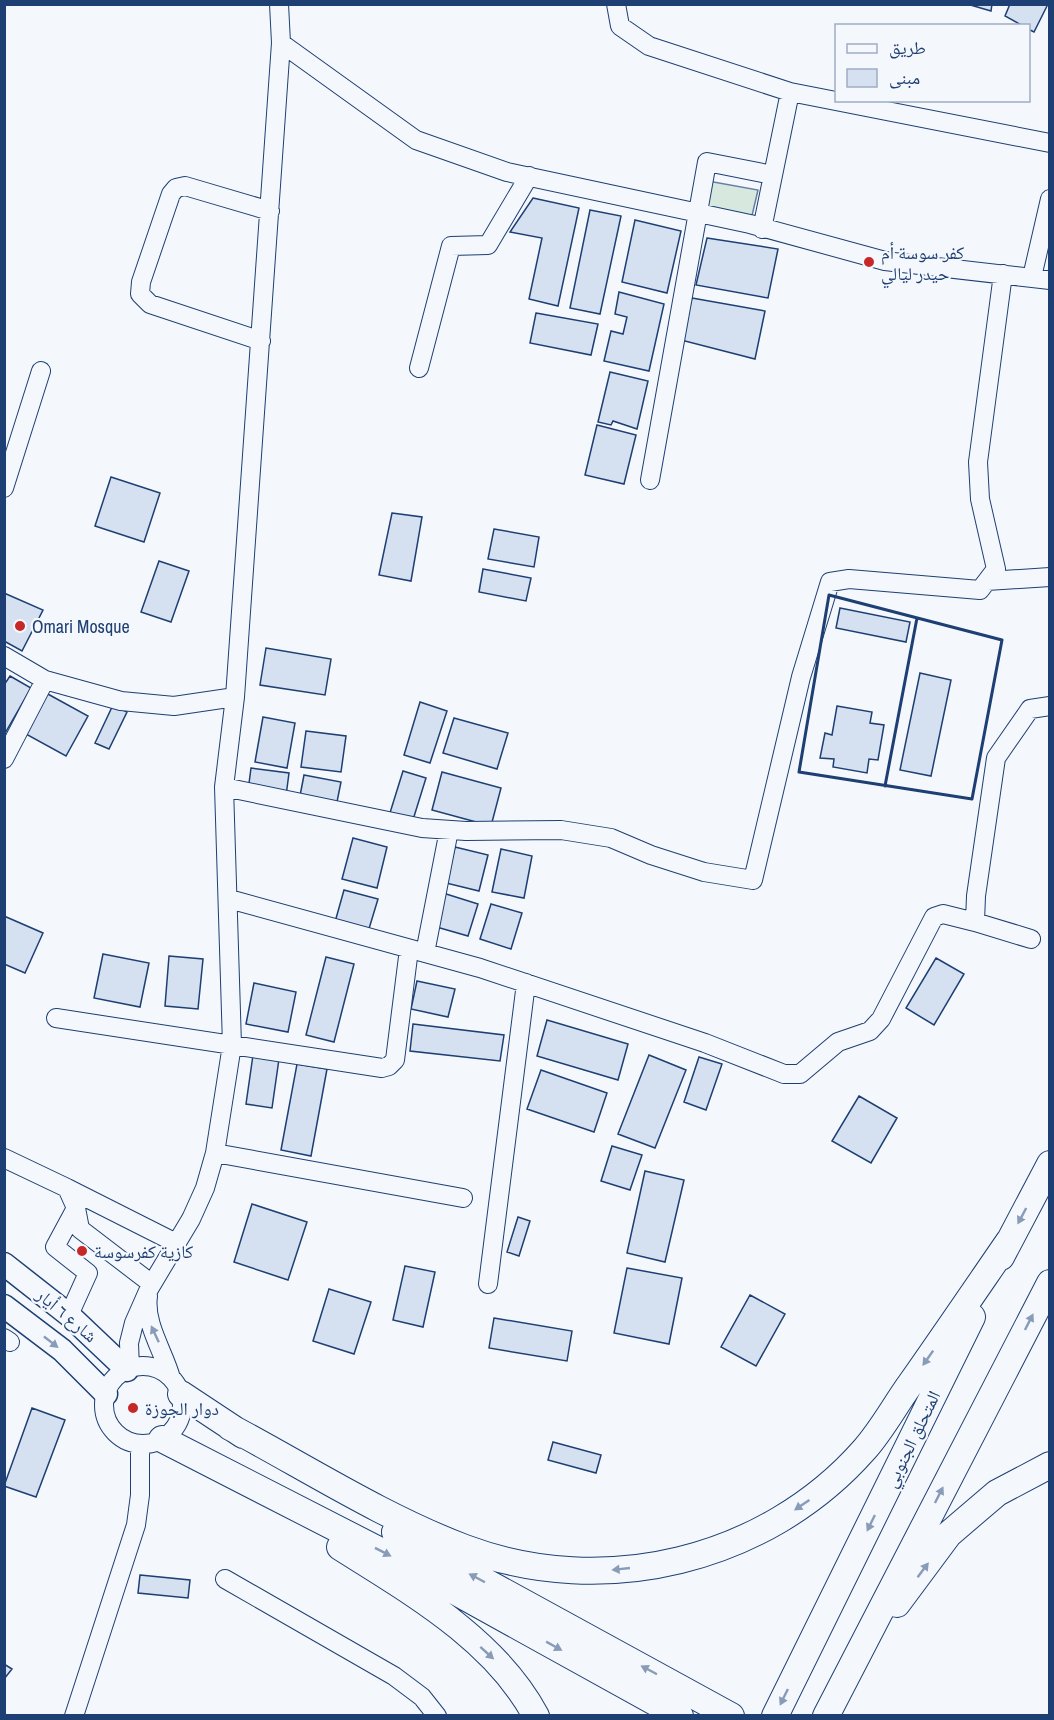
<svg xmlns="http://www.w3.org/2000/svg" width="1054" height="1720" viewBox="0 0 1054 1720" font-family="'Archivo Narrow','Noto Naskh Arabic',sans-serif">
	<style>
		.green { fill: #d7e8df; stroke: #687fa3; stroke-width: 1.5 }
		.building { fill: #d5e0f0; stroke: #1d3f73; stroke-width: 1.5 }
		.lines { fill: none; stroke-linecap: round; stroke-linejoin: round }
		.minor-casing { stroke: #1d3f73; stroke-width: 20 }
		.major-casing { stroke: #1d3f73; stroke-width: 25 }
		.highway-casing { stroke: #1d3f73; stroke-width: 28 }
		.minor { stroke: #f4f7fb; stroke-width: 18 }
		.major { stroke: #f4f7fb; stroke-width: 22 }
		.highway { stroke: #f4f7fb; stroke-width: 26 }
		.wall { stroke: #1d3f73; stroke-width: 3 }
		.oneway { fill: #889bb7 }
		.poi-dot { fill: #c62828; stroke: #f4f7fb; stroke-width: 2 }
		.labels { text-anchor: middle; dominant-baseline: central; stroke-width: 4.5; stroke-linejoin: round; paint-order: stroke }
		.poi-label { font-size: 18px; fill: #1d3f73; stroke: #f4f7fb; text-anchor: start }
		.street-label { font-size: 18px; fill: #1d3f73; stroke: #f4f7fb }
	</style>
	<rect width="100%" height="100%" fill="#f4f7fb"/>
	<path class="green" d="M 708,181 L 758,190 L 750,224 L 704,213 Z"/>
	<path class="building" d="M 967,4 L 992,4 L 991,11 Z
		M 1010,4 L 1048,4 L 1034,32 L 1028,29 L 1028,26 L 1023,26 L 1005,16 Z
		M 533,198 L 579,208 L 558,306 L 529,299 L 542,238 L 510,232 Z
		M 590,210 L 621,216 L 600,314 L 570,308 Z
		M 635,220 L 681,231 L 667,293 L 622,282 Z
		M 707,238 L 778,249 L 768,298 L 696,285 Z
		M 619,292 L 664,304 L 649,371 L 604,361 L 611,331 L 623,334 L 627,317 L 615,314 Z
		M 692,298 L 765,311 L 755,359 L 681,340 Z
		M 536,313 L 598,324 L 591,355 L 530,343 Z
		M 610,372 L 648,381 L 637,429 L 613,421 L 611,425 L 598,422 Z
		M 597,425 L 636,435 L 624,484 L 585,475 Z
		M 111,477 L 160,493 L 144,542 L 95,526 Z
		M 392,513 L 422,517 L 411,581 L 379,575 Z
		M 494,529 L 539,537 L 534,567 L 488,559 Z
		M 159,561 L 189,571 L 171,622 L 141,612 Z
		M 483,569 L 531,578 L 526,601 L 479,592 Z
		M 4,593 L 43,610 L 22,651 L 4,641 Z
		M 840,608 L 910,622 L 906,642 L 836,628 Z
		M 266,648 L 331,659 L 325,695 L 260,685 Z
		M 920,673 L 951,680 L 931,776 L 900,770 Z
		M 10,676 L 31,688 L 4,735 L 4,685 Z
		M 46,693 L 88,716 L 66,756 L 24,733 Z
		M 420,702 L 447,711 L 430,763 L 404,755 Z
		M 113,705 L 127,712 L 109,749 L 95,743 Z
		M 837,706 L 872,712 L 870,723 L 884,725 L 878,760 L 869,759 L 867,773 L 833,767 L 834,759 L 820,758 L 825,733 L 832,735 Z
		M 263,717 L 295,723 L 287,768 L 255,762 Z
		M 454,718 L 508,733 L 497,769 L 443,753 Z
		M 306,731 L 346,736 L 341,772 L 301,767 Z
		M 251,768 L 289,773 L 286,796 L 248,791 Z
		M 403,771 L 426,778 L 412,823 L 389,816 Z
		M 442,772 L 501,788 L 491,826 L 432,810 Z
		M 304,775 L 341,782 L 336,807 L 299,801 Z
		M 353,838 L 387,847 L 377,888 L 342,879 Z
		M 455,847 L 488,855 L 479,891 L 446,883 Z
		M 501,849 L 532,856 L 524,898 L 492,892 Z
		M 344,890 L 378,899 L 368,932 L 335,922 Z
		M 443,893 L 478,904 L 468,936 L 433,926 Z
		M 491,904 L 522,913 L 511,949 L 480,939 Z
		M 4,916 L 43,933 L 25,973 L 4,964 Z
		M 103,954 L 149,963 L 140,1007 L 94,998 Z
		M 169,956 L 203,959 L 198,1009 L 165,1006 Z
		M 326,957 L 354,964 L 334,1042 L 306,1035 Z
		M 936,958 L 964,974 L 934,1025 L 906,1008 Z
		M 417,981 L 455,989 L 448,1017 L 411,1009 Z
		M 254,983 L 296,992 L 288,1032 L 246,1024 Z
		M 547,1020 L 628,1044 L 618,1080 L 537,1056 Z
		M 413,1024 L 504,1035 L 500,1061 L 410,1051 Z
		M 253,1055 L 279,1059 L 272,1108 L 246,1104 Z
		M 649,1055 L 686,1070 L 655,1148 L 618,1134 Z
		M 699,1057 L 722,1064 L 706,1110 L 684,1102 Z
		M 297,1064 L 327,1069 L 311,1156 L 281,1150 Z
		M 541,1070 L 607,1093 L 594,1132 L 527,1109 Z
		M 859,1096 L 897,1118 L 871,1163 L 832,1141 Z
		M 612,1146 L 642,1155 L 630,1190 L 601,1181 Z
		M 645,1171 L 684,1180 L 665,1262 L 627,1253 Z
		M 252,1204 L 307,1222 L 288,1280 L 234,1262 Z
		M 518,1217 L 530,1221 L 519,1256 L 507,1252 Z
		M 405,1266 L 435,1272 L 423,1327 L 393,1320 Z
		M 627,1268 L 682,1278 L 669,1344 L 614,1333 Z
		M 329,1289 L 371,1302 L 354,1354 L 313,1341 Z
		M 750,1295 L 785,1314 L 756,1366 L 721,1347 Z
		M 494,1318 L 572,1331 L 567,1361 L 489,1348 Z
		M 32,1408 L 65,1420 L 36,1497 L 4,1486 Z
		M 553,1442 L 601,1455 L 596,1473 L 548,1460 Z
		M 140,1575 L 190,1580 L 188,1598 L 138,1593 Z
		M 4,1664 L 12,1669 L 4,1679 Z"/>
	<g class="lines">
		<defs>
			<path id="minor" d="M 616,4 L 620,26 L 649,46 L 790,92 L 1050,143
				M 281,43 L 416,140 L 507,172 L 750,224 L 885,261 L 1050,280
				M 762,229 L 790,92
				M 1032,277 L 1050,199
				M 261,341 L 150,304 L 140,294 L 141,282 L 171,194 L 176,188 L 185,186 L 270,211
				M 419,368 L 451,246 L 488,245 L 529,176
				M 650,480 L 707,162 L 773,175
				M 4,488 L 41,371
				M 987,581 L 1050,577
				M 4,656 L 45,680 L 121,701 L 174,706 L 235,697
				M 4,759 L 45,680
				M 224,787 L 422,828 L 466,831 L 561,830 L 611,838 L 651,855 L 704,872 L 753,880 L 801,677 L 830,582 L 849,579 L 980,590 L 996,569 L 980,499 L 978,462 L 1003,274
				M 229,899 L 480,968 L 705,1043 L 784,1074 L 800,1074 L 838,1042 L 870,1031 L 881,1019 L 934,917 L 943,914 L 975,922
				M 1031,939 L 975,922 L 976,896 L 996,758 L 1030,709 L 1050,706
				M 425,953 L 449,830
				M 56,1018 L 382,1068 L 389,1066 L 395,1060 L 409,949
				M 215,1153 L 463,1198
				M 4,1158 L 67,1188 L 76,1208 L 80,1229 L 152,1284
				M 67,1188 L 176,1243
				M 488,1284 L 526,983
				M 148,1296 C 144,1324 164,1352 171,1378
				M 69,1315 L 88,1273 L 55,1247 L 76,1208
				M 4,1338 L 10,1342
				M104 1405a39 39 0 1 1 78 0a39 39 0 1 1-78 0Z
				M 130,1369 L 129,1343 L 134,1323 L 149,1289 L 191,1219 L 205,1188 L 215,1153 L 232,1045 L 224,787 L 235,697 L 281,43 L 279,4
				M 225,1579 L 394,1676 L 422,1697 L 437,1716
				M 74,1716 L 136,1525 L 140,1495 L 140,1444"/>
			<path id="major" d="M 4,1264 L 69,1315 L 127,1370
				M 4,1306 L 62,1350 L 106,1394"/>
			<path id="highway" d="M 1001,1257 L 1050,1164
				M 181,1394 L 243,1435
				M 230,1427 C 307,1468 383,1517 465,1548 C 604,1600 766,1561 864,1450 C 882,1430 895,1405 911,1383 C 944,1336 976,1289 1009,1241
				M 162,1439 L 400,1561 L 680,1716
				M 395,1532 L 731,1716
				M 340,1547 C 411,1592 495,1639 536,1716
				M 897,1604 L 949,1534 L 997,1493 L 1050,1465
				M 775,1716 L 972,1317
				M 826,1716 L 1050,1283"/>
		</defs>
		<use href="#minor" class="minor-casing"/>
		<use href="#major" class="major-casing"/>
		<use href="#highway" class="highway-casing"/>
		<use href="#minor" class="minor"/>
		<use href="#major" class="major"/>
		<use href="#highway" class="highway"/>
		<path class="wall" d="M 829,595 L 1002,640 L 972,799 L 799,772 Z
			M 885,786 L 917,618"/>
	</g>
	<defs><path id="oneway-solid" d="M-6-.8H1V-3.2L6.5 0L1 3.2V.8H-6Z" transform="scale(1.5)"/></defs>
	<g class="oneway">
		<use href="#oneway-solid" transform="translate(1022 1216) rotate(118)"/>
		<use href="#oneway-solid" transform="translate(1029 1322) rotate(-63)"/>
		<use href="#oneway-solid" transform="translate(155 1334) rotate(-115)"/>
		<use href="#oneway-solid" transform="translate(51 1342) rotate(38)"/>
		<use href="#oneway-solid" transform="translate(928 1358) rotate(125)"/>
		<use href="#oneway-solid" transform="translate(939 1495) rotate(-63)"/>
		<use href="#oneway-solid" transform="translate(802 1505) rotate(146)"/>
		<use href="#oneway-solid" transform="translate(871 1523) rotate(116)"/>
		<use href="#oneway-solid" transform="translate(383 1552) rotate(27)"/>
		<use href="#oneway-solid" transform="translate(621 1569) rotate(174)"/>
		<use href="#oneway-solid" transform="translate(923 1570) rotate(-53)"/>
		<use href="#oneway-solid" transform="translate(477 1578) rotate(-152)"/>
		<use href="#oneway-solid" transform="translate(554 1646) rotate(29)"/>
		<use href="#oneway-solid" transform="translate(487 1653) rotate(42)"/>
		<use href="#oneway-solid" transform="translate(649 1670) rotate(-152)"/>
		<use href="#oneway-solid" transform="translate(784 1697) rotate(116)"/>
	</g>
	<g class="poi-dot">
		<circle cx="869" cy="262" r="6"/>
		<circle cx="20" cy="626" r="6"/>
		<circle cx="82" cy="1251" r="6"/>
		<circle cx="133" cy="1408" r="6"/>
	</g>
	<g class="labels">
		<g class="poi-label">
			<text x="881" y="252">كفر سوسة أم<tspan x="881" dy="21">حيدر ليالي</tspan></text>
			<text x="32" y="626">Omari Mosque</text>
			<text x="94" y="1251">كازية كفرسوسة</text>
			<text x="145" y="1408">دوار الجوزة</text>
		</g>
		<g class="street-label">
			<text transform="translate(67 1315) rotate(40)">شارع ٦ أيار</text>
			<text transform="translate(912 1439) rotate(-64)">المتحلق الجنوبي</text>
		</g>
	</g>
	<rect width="1054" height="1720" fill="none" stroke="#1d3f73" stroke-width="12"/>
	<rect x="835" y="24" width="195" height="78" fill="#f4f7fb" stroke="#9eadc5" stroke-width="1.5"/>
	<rect x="847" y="44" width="30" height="9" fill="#f4f7fb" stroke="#9eadc5" stroke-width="1.5"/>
	<text x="889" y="54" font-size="18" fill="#1d3f73">طريق</text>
	<rect x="847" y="69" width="30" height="18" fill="#d5e0f0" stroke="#9eadc5" stroke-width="1.5"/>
	<text x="889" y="84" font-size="18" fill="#1d3f73">مبنى</text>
</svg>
